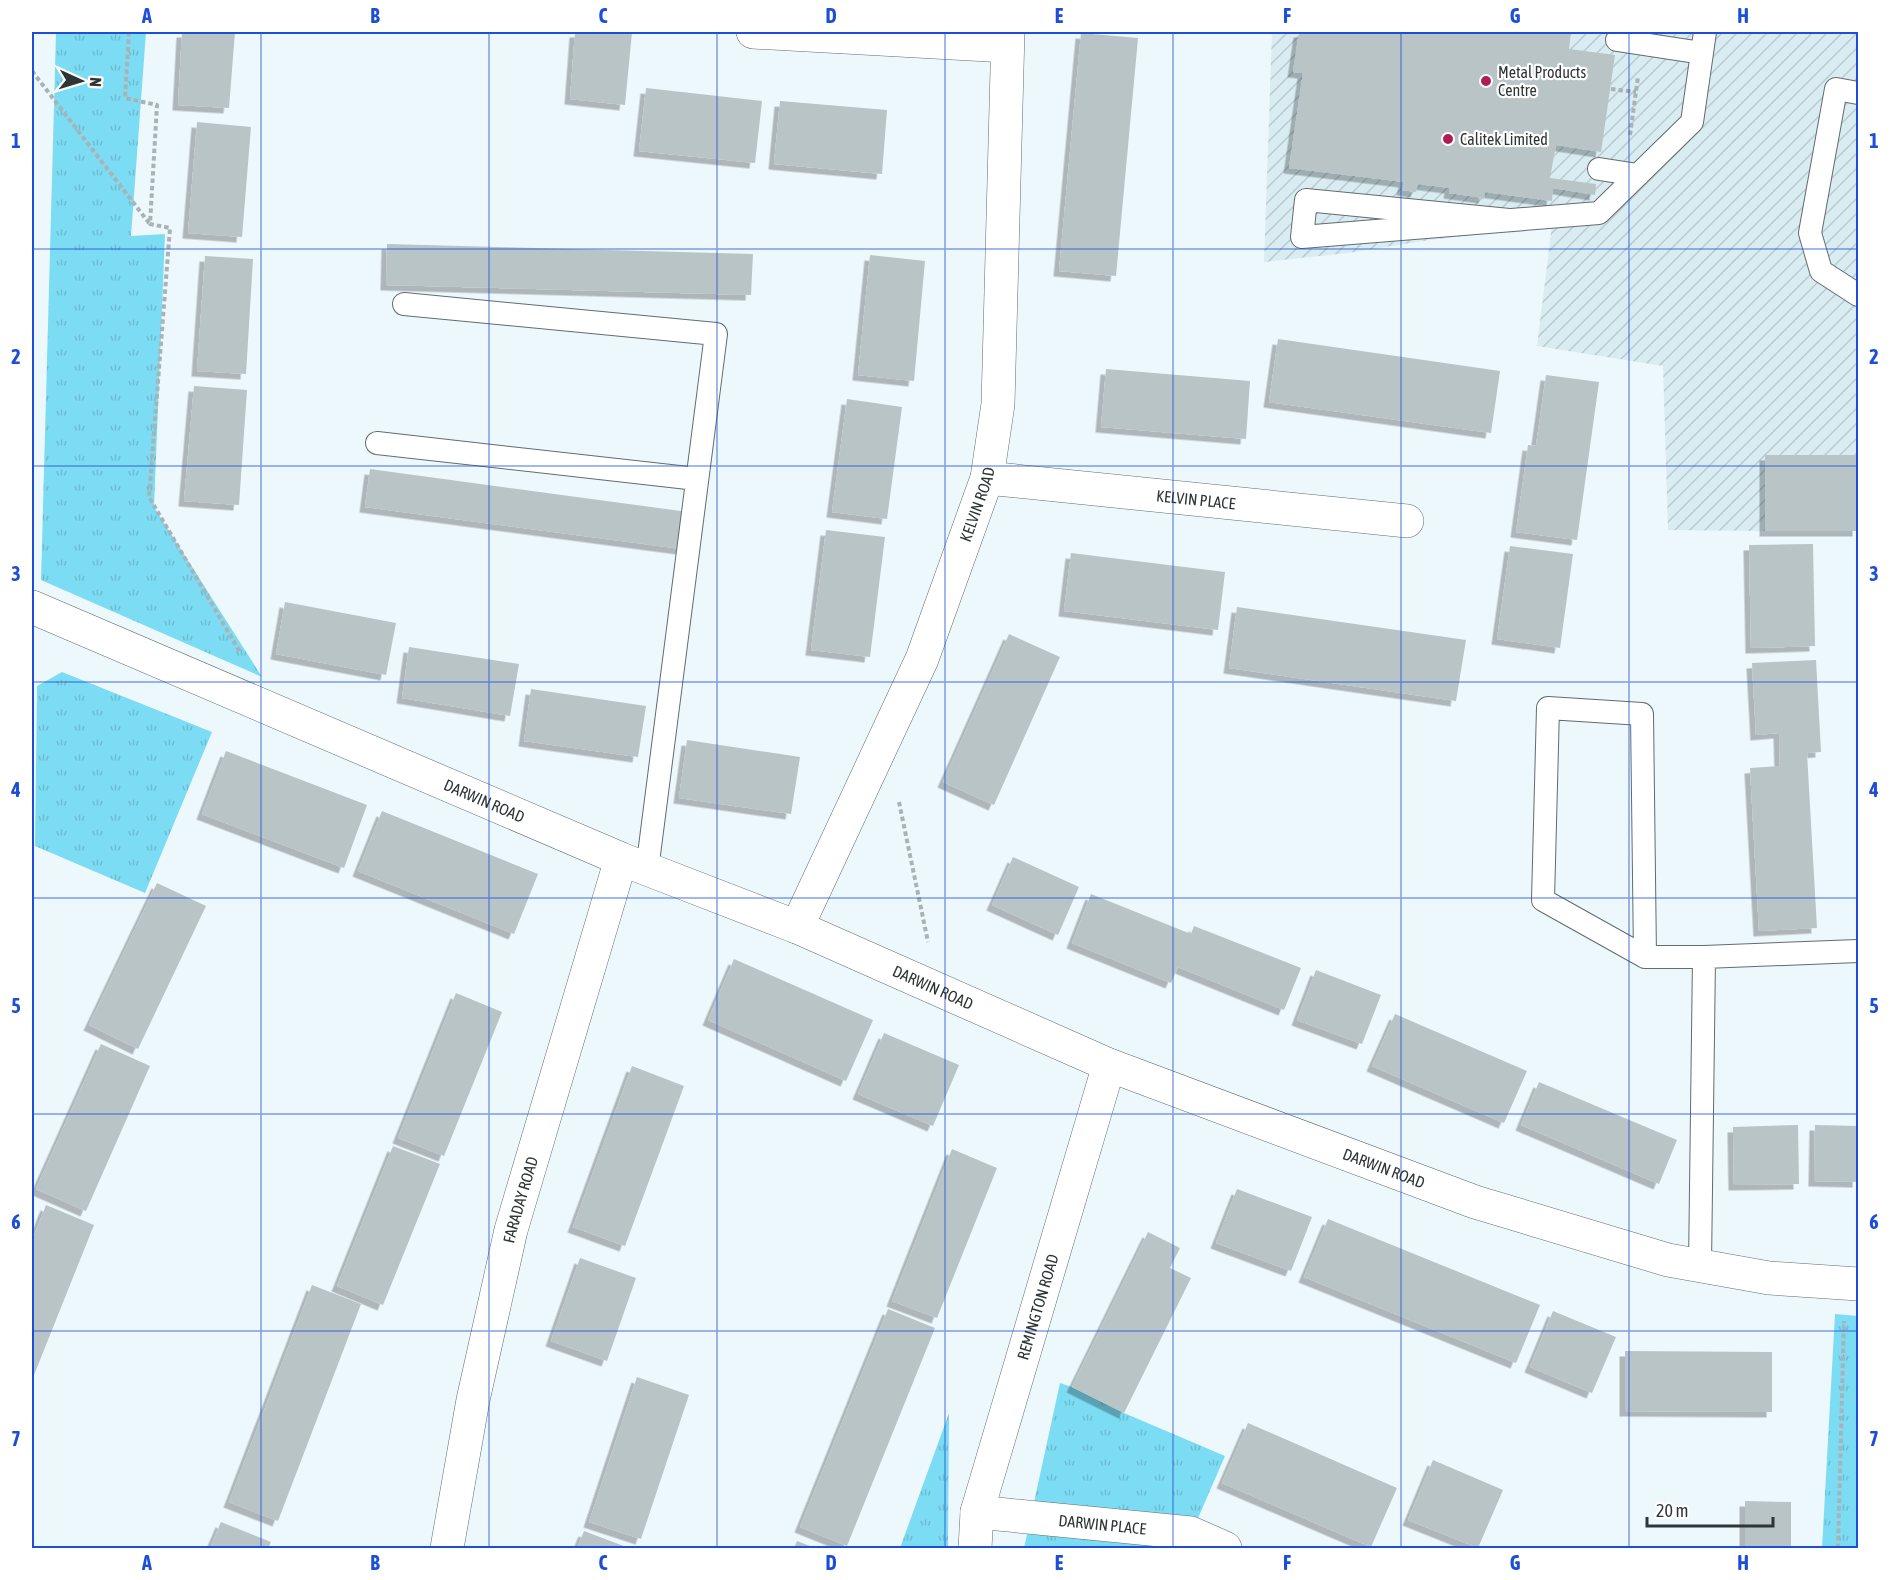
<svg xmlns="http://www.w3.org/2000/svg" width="1890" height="1580" viewBox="0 0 1890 1580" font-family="'Asap Condensed',sans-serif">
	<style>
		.industrial { fill: url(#industrial-furrows) }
		.grass { fill: url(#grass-tufts) }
		.building { fill: #b9c4c7; filter: url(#shadow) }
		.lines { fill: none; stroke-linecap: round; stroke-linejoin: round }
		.lane-casing { stroke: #626c6f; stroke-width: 24 }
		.street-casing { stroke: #626c6f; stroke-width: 34 }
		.path { stroke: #a9b2b4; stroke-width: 4; stroke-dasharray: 4.5 3; stroke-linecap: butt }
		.lane { stroke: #fff; stroke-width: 22 }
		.street { stroke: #fff; stroke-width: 33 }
		.grid { fill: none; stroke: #1d4ed8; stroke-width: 1.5; stroke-opacity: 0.55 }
		.poi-dot { fill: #ae1e54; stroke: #fff; stroke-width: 2 }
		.labels { text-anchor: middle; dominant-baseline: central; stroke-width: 4.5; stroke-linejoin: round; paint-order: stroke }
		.poi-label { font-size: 16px; fill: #2f3435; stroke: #fff; text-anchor: start }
		.street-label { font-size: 16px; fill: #2f3435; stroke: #fff }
		.neatline { fill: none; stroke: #1d4ed8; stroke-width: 2 }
		.grid-label { font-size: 20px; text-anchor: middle; font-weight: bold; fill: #1d4ed8 }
	</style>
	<defs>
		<pattern id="industrial-furrows" width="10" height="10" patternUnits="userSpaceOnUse" patternTransform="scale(1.5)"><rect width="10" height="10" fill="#d8ecf2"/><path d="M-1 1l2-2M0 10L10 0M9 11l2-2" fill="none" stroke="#bacbd0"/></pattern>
		<pattern id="grass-tufts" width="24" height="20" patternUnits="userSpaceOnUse" patternTransform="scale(1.5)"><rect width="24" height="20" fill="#7cdcf3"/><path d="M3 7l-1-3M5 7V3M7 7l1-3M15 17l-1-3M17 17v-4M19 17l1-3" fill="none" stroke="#6cbdd1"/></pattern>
		<filter id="shadow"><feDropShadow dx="-5.5" dy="5.5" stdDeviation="0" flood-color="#0004"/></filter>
	</defs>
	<rect width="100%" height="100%" fill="#edf8fc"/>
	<path class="industrial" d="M 1272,32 L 1858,32 L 1858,455 L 1765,455 L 1765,531 L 1668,530 L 1663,366 L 1537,346 L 1552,225 L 1430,240 L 1348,253 L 1264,262 Z"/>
	<path class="grass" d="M 56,32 L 146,32 L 131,236 L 165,234 L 154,507 L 262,677 L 41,580 Z
		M 62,672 L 212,732 L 145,893 L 35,846 L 37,686 Z
		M 1835,1314 L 1858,1316 L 1858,1548 L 1822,1548 Z
		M 1060,1383 L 1072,1387 L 1124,1413 L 1225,1456 L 1185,1548 L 1024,1548 Z
		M 949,1413 L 948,1548 L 900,1548 Z"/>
	<path class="building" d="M 182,32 L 235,32 L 229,108 L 178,105 Z
		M 575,32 L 632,32 L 625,105 L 570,99 Z
		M 1299,32 L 1571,32 L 1569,49 L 1615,55 L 1601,152 L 1556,145 L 1550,178 L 1596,184 L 1595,195 L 1553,188 L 1552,201 L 1485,192 L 1484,198 L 1449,193 L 1450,188 L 1418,184 L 1416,192 L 1402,190 L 1404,182 L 1289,168 L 1303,73 L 1293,72 Z
		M 1081,33 L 1138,38 L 1116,276 L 1059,271 Z
		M 646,88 L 762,101 L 755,163 L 639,151 Z
		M 780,101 L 887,110 L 882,174 L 774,164 Z
		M 197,122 L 251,127 L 242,237 L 188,233 Z
		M 387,244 L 753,254 L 751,295 L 386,285 Z
		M 870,255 L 925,261 L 914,381 L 858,375 Z
		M 205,256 L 253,259 L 246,374 L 197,371 Z
		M 1278,339 L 1500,371 L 1491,433 L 1269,402 Z
		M 1106,369 L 1250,381 L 1246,439 L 1101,427 Z
		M 1546,375 L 1599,382 L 1577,540 L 1516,532 L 1528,445 L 1536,446 Z
		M 194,386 L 247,390 L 239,505 L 184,501 Z
		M 847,399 L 902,407 L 887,519 L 832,512 Z
		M 1765,455 L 1858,455 L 1858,531 L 1765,531 Z
		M 370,469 L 688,512 L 682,549 L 365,507 Z
		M 826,530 L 885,537 L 870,657 L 811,650 Z
		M 1813,544 L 1815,646 L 1751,648 L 1749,545 Z
		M 1510,546 L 1573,554 L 1560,648 L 1497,639 Z
		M 1071,553 L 1225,572 L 1218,630 L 1064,611 Z
		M 285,602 L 396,623 L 386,675 L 276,654 Z
		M 1237,607 L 1466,640 L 1456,701 L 1229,668 Z
		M 1009,634 L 1060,657 L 994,805 L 943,782 Z
		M 409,647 L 519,664 L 510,716 L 402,698 Z
		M 1816,660 L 1821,752 L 1807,753 L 1817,928 L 1759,931 L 1750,768 L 1780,766 L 1779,733 L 1756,735 L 1752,663 Z
		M 531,689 L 646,706 L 638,757 L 524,741 Z
		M 687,740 L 800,757 L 791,814 L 679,798 Z
		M 226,751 L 367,805 L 344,868 L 202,814 Z
		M 382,811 L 538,874 L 514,934 L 358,871 Z
		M 1013,857 L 1079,887 L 1058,935 L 992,905 Z
		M 157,883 L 206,906 L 138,1049 L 89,1025 Z
		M 1091,894 L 1191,934 L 1194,926 L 1301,968 L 1284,1010 L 1178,967 L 1171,983 L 1072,943 Z
		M 734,959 L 873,1020 L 846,1081 L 708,1020 Z
		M 1316,970 L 1381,995 L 1362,1044 L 1297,1020 Z
		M 456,993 L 502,1012 L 444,1156 L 398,1138 Z
		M 1395,1014 L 1527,1071 L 1504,1123 L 1372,1066 Z
		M 884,1033 L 959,1065 L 933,1126 L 858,1094 Z
		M 101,1044 L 150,1066 L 86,1211 L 36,1189 Z
		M 632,1066 L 684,1086 L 625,1246 L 573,1227 Z
		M 1539,1082 L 1677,1140 L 1659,1184 L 1521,1125 Z
		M 1798,1125 L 1799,1184 L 1734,1185 L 1733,1127 Z
		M 1815,1125 L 1858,1126 L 1858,1182 L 1814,1181 Z
		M 393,1146 L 440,1164 L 383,1305 L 337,1286 Z
		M 952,1149 L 997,1168 L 937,1318 L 892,1301 Z
		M 1237,1189 L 1312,1217 L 1291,1271 L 1216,1243 Z
		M 46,1205 L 94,1225 L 32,1380 L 32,1241 Z
		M 1328,1219 L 1540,1305 L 1516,1363 L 1304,1277 Z
		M 1148,1232 L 1180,1248 L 1170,1268 L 1191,1278 L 1124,1413 L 1072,1387 Z
		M 580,1258 L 636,1278 L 607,1361 L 551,1341 Z
		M 312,1285 L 361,1304 L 278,1521 L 229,1502 Z
		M 888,1309 L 935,1328 L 847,1546 L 800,1527 Z
		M 1553,1311 L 1616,1337 L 1592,1393 L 1530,1367 Z
		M 1625,1351 L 1772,1352 L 1772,1412 L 1625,1411 Z
		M 637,1377 L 689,1395 L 641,1539 L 589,1522 Z
		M 1248,1423 L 1397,1488 L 1371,1547 L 1222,1483 Z
		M 1433,1460 L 1503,1490 L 1478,1548 L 1408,1520 Z
		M 1745,1501 L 1791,1502 L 1791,1548 L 1745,1548 Z
		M 221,1522 L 271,1542 L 268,1548 L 210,1548 Z
		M 584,1531 L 629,1548 L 577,1548 Z
		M 797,1541 L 815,1548 L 794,1548 Z"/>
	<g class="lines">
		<defs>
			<path id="lane" d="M 1617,40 L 1702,53
				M 1858,93 L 1836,89 L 1810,233 L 1821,271 L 1858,295
				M 1599,169 L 1638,175
				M 1509,220 L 1306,200 L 1302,237 L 1599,213 L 1692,122 L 1705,32
				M 404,304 L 716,334 L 647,870
				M 377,443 L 697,479
				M 1645,957 L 1543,900 L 1548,708 L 1642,714 L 1645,957 L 1704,957
				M 1700,1266 L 1704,957 L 1858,951"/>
			<g id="street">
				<path d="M 753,32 L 1007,46"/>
				<path id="s1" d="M 987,478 L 1407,521"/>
				<path id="s2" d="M 32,607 L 621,859 L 797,927 L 1109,1065 L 1475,1202 L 1668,1260 L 1769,1278 L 1858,1284"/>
				<path id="s3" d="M 797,927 L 922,659 L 987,478 L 998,404 L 1008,32"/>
				<path id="s4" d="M 977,1512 L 1191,1533 L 1225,1548"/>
				<path id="s5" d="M 447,1548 L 473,1400 L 511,1230 L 621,859"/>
				<path id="s6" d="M 975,1548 L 977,1512 L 1109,1065"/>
			</g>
		</defs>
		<use href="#lane" class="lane-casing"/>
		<use href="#street" class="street-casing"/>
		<path class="path" d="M 129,32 L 125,98 L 157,105 L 150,224 L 170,228 L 149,497 L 240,652
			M 32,71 L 149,223
			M 1611,89 L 1636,92
			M 1630,135 L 1638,77
			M 899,802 L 928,942
			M 1838,1548 L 1844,1321"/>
		<use href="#lane" class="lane"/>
		<use href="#street" class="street"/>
	</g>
	<path class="grid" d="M 261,32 L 261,1548M 489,32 L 489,1548M 717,32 L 717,1548M 945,32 L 945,1548M 1173,32 L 1173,1548M 1401,32 L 1401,1548M 1629,32 L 1629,1548M 32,249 L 1858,249M 32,466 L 1858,466M 32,682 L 1858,682M 32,898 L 1858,898M 32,1114 L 1858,1114M 32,1331 L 1858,1331"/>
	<g class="poi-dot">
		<circle cx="1486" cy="81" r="6"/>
		<circle cx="1448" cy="139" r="6"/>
	</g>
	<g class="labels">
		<g class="poi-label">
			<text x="1498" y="72">Metal Products<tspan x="1498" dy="18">Centre</tspan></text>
			<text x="1460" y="139">Calitek Limited</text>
		</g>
		<g class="street-label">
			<text stroke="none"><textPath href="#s1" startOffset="210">KELVIN PLACE</textPath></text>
			<text stroke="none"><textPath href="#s3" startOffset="460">KELVIN ROAD</textPath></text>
			<text stroke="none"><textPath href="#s2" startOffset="492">DARWIN ROAD</textPath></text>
			<text stroke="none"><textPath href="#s2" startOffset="978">DARWIN ROAD</textPath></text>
			<text stroke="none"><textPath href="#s2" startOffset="1464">DARWIN ROAD</textPath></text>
			<text stroke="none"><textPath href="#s5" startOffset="356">FARADAY ROAD</textPath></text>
			<text stroke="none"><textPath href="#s6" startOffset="250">REMINGTON ROAD</textPath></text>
			<text stroke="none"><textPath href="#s4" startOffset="126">DARWIN PLACE</textPath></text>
		</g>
	</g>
	<rect width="1890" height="1580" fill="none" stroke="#ffffff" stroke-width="66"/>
	<g transform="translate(81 81) rotate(94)" stroke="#ffffff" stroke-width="4.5" paint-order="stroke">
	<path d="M0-4.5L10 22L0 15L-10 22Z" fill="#2f3435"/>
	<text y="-9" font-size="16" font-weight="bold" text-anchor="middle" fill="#2f3435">N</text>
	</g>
	<path d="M1647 1517v9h126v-9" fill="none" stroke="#2f3435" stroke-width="3"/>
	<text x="1656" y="1517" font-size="18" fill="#2f3435" stroke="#ffffff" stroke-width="4.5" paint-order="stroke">20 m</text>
	<rect x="33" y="33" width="1824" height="1514" class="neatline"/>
	<g class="grid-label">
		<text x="147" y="23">A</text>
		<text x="375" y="23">B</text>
		<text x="603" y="23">C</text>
		<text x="831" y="23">D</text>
		<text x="1059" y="23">E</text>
		<text x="1287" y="23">F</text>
		<text x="1515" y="23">G</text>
		<text x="1743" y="23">H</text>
		<text x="16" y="148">1</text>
		<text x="1874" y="148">1</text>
		<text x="16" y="364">2</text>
		<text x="1874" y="364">2</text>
		<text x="16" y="581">3</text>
		<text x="1874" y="581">3</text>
		<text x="16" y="797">4</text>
		<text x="1874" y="797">4</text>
		<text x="16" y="1013">5</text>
		<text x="1874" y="1013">5</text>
		<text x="16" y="1229">6</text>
		<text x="1874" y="1229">6</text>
		<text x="16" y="1446">7</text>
		<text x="1874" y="1446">7</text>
		<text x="147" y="1570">A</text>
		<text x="375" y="1570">B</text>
		<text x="603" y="1570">C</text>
		<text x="831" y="1570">D</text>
		<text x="1059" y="1570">E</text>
		<text x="1287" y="1570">F</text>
		<text x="1515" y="1570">G</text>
		<text x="1743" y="1570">H</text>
	</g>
</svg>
